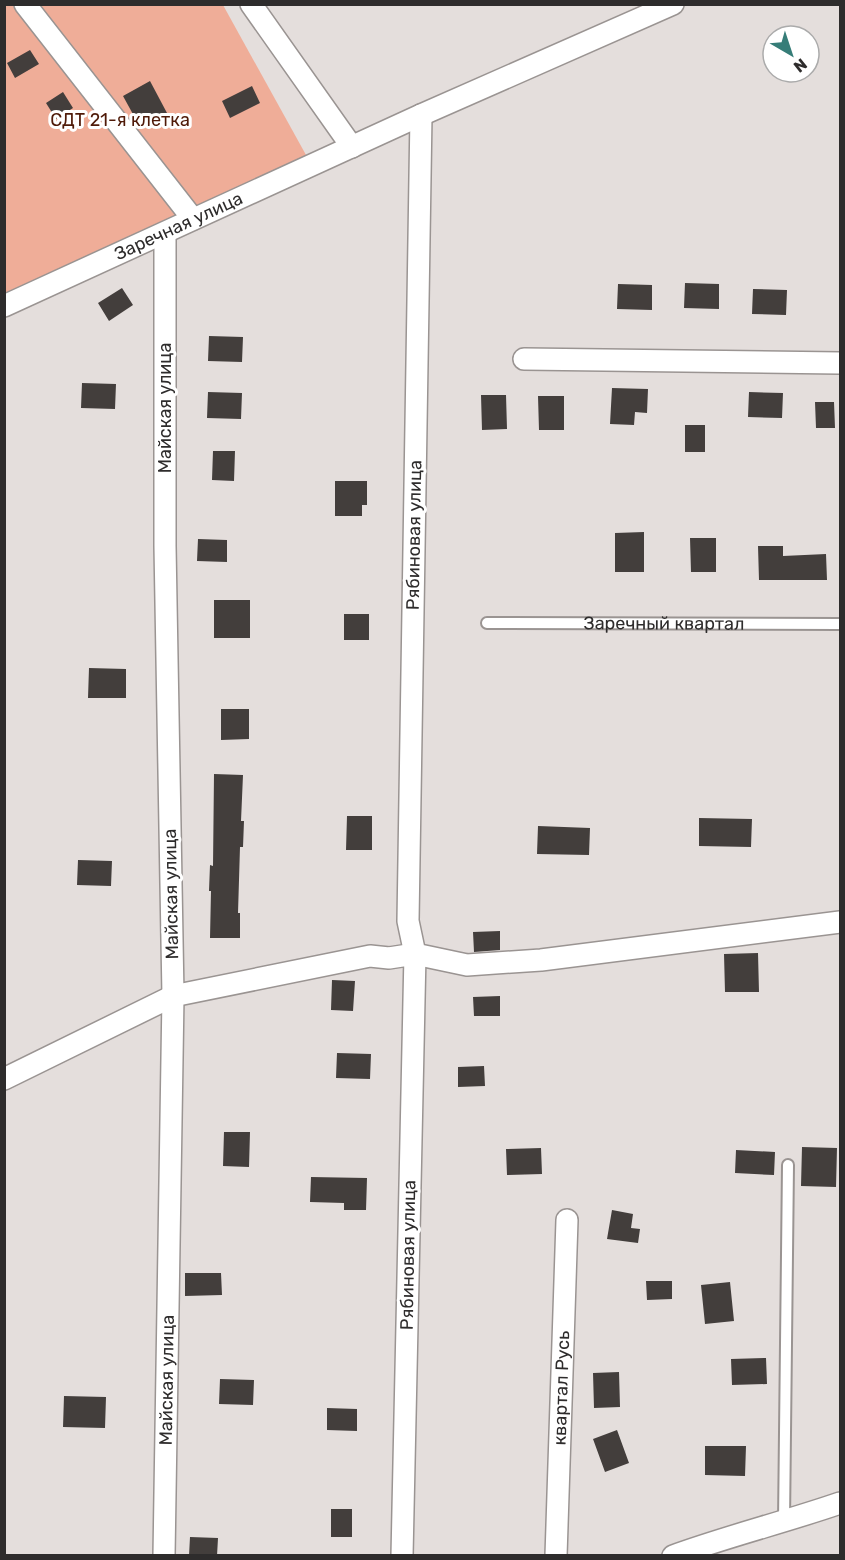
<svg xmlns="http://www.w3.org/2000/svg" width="845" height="1560" viewBox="0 0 845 1560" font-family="Rubik,sans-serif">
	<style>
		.green { fill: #efad98 }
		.building { fill: #433e3c }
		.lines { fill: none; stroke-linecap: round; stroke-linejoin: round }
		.lane-casing { stroke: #9a9492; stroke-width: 14 }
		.street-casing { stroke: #9a9492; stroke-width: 24 }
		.lane { stroke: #fff; stroke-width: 10 }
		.street { stroke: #fff; stroke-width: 21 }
		.labels { text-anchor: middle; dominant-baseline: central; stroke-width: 6; stroke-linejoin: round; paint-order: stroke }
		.park-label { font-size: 18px; fill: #4f1a08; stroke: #fff }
		.street-label { font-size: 18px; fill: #2e2c2c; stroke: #fff }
	</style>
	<rect width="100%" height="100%" fill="#e4dedc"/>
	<path class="green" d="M 5,5 L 223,5 L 311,164 L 5,295 Z"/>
	<path class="building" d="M 30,50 L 39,64 L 15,78 L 7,63 Z
		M 150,81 L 167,113 L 140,127 L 123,96 Z
		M 252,86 L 260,103 L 230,118 L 222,101 Z
		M 63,92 L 73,108 L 56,119 L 46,103 Z
		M 685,283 L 719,284 L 719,309 L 684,308 Z
		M 618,284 L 652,285 L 652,310 L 617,309 Z
		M 122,288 L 133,305 L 109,321 L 98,303 Z
		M 753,289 L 787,290 L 786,315 L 752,314 Z
		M 209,336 L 243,337 L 242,362 L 208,361 Z
		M 82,383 L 116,384 L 115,409 L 81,408 Z
		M 612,388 L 648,389 L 647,413 L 635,412 L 634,425 L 610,424 Z
		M 208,392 L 242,393 L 241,419 L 207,418 Z
		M 749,392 L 783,393 L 782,418 L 748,417 Z
		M 481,395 L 506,395 L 507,429 L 482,430 Z
		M 538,396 L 564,396 L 564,430 L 539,430 Z
		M 815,402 L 834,402 L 835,428 L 816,428 Z
		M 685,425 L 705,425 L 705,452 L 685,452 Z
		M 213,451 L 235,451 L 234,481 L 212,480 Z
		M 335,481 L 367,481 L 367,505 L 362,505 L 362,516 L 335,516 Z
		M 644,532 L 644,572 L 615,572 L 615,533 Z
		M 690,538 L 716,538 L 716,572 L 691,572 Z
		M 198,539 L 227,540 L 227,562 L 197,561 Z
		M 758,546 L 783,546 L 783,556 L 826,554 L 827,580 L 759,580 Z
		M 214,600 L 250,600 L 250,638 L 214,638 Z
		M 344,614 L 369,614 L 369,640 L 344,640 Z
		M 89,668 L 126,669 L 126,698 L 88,698 Z
		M 221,709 L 249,709 L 249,739 L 221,740 Z
		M 214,774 L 243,775 L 241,821 L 244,821 L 243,847 L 240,847 L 238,913 L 240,913 L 240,938 L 210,938 L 211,891 L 209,891 L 210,865 L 213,866 Z
		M 347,816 L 372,816 L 372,850 L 346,850 Z
		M 699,818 L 752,819 L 751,847 L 699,846 Z
		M 538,826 L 590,828 L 589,855 L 537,854 Z
		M 78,860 L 112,861 L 111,886 L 77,885 Z
		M 500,931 L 500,950 L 474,952 L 473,932 Z
		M 758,953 L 759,992 L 725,992 L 724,954 Z
		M 332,980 L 355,981 L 353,1011 L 331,1010 Z
		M 500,996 L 500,1016 L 474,1016 L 473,997 Z
		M 337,1053 L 371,1054 L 370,1079 L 336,1078 Z
		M 484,1066 L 485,1086 L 458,1087 L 458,1067 Z
		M 224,1132 L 250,1132 L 249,1167 L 223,1166 Z
		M 802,1147 L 837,1148 L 836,1187 L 801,1186 Z
		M 541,1148 L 542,1174 L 507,1175 L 506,1149 Z
		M 736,1150 L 775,1152 L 774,1175 L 735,1173 Z
		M 311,1177 L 367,1178 L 366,1210 L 344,1210 L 344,1203 L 310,1202 Z
		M 612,1210 L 633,1214 L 631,1228 L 640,1229 L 638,1243 L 607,1239 Z
		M 185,1273 L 221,1273 L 222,1295 L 185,1296 Z
		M 646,1281 L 672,1281 L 672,1299 L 647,1300 Z
		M 730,1282 L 734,1321 L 705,1324 L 701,1285 Z
		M 766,1358 L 767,1384 L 732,1385 L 731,1359 Z
		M 619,1372 L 620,1407 L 594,1408 L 593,1373 Z
		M 220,1379 L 254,1380 L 253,1405 L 219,1404 Z
		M 64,1396 L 106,1397 L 105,1428 L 63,1427 Z
		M 327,1408 L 357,1409 L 357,1431 L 327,1430 Z
		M 617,1430 L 629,1463 L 605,1472 L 593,1439 Z
		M 705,1446 L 746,1446 L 745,1476 L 705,1475 Z
		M 331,1509 L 352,1509 L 352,1537 L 331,1537 Z
		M 190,1537 L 218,1538 L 217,1556 L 189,1556 Z"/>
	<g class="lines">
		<defs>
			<g id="lane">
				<path id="s1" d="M 487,623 L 840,624"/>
				<path d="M 784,1522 L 788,1165"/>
			</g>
			<g id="street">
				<path d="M 25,4 L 193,219"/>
				<path d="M 251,4 L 352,147"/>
				<path d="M 421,115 L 408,921 L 415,954 L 467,965 L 541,960 L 840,922"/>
				<path id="s2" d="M 4,306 L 421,115 L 673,4"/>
				<path d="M 524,359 L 840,363"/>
				<path d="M 4,1079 L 173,996 L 370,956 L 389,958 L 415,954 L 402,1556"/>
				<path id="s3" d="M 164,1556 L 173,996 L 165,546 L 165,233"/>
				<path id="s4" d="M 556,1556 L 567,1220"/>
				<path d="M 673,1556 C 728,1536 785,1522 840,1503"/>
			</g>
		</defs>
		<use href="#lane" class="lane-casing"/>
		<use href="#street" class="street-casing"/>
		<use href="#lane" class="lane"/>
		<use href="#street" class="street"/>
	</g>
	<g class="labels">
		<g class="park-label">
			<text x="120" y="120">СДТ 21-я клетка</text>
		</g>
		<g class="street-label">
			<text stroke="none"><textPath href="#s2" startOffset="192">Заречная улица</textPath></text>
			<text transform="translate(165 408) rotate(-90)">Майская улица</text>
			<text transform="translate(414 535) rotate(-89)">Рябиновая улица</text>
			<text stroke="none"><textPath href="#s1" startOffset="177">Заречный квартал</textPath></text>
			<text transform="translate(171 894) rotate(-91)">Майская улица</text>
			<text transform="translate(408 1255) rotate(-89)">Рябиновая улица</text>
			<text stroke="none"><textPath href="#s3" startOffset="176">Майская улица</textPath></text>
			<text stroke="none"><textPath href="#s4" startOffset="168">квартал Русь</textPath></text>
		</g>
	</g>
	<rect width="845" height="1560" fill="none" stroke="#2e2c2c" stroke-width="12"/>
	<g transform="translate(791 54) rotate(141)"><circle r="28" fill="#ffffff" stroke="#ababab" stroke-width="1.5"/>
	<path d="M0-4.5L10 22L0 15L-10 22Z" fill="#367d78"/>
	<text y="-9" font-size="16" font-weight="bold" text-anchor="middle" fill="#2e2c2c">N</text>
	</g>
</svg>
